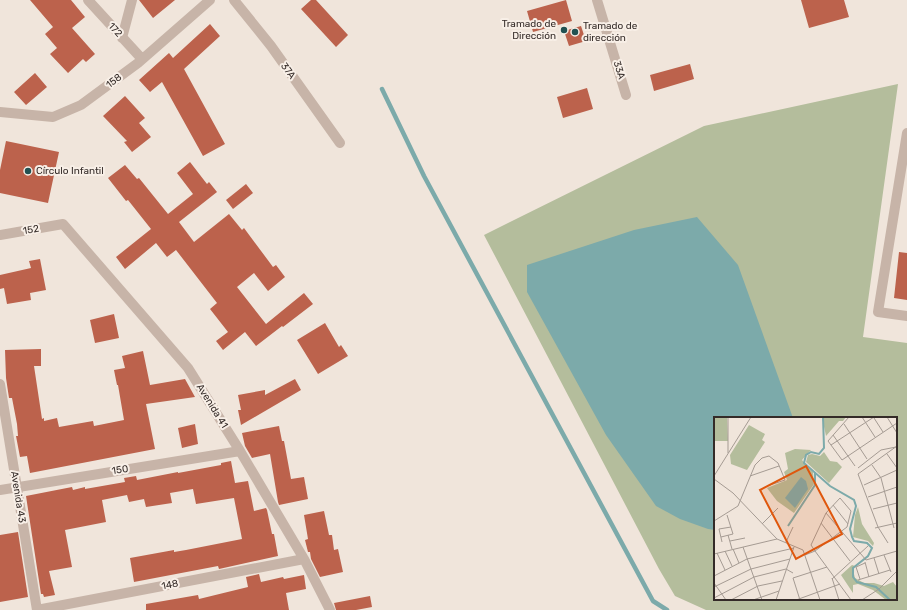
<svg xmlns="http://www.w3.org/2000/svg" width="907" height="610" viewBox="0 0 907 610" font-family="Rubik,sans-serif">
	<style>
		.green { fill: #b4bd9c; fill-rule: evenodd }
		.water { fill: #7caaaa }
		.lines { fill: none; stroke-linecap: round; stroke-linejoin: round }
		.stream { stroke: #7caaaa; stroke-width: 4.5 }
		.building { fill: #bc624c }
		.minor { stroke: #c7b4a8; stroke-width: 10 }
		.poi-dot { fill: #215152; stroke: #f8efe7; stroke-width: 1.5 }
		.labels { text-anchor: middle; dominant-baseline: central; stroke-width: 4; stroke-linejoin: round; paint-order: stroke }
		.poi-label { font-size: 10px; fill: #342b28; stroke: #f8efe7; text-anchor: start }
		.street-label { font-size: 10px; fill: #342b28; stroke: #f8efe7 }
		.inset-river { fill: none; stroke: #7caaaa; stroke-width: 2 }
		.inset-road { fill: none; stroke: #a59b93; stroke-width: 1 }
		.view { fill: #df570d; fill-opacity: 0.15; stroke: #df570d; stroke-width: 2 }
		.inset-edge { fill: none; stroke: #342b28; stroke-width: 2 }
	</style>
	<rect width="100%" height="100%" fill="#f0e5db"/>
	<path class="green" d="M 898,84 L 863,337 L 907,343 L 907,610 L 706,610 L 675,596 L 659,569 L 484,235 L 704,126 ZM 715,418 L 896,418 L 896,599 L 715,599 Z"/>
	<path class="water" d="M 697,217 L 738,265 L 793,418 L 715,418 L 715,530 L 708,529 L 680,519 L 656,506 L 606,435 L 527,292 L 527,265 L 634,230 Z"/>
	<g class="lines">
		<path class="stream" d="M 382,89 L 424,176 L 653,601 L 667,610"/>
	</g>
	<path class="building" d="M 30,0 L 71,0 L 85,17 L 72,28 L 95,54 L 86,62 L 83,59 L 68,73 L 50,54 L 57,48 L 45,34 L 53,27 Z
		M 139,0 L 175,0 L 153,18 Z
		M 311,0 L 316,0 L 348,35 L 336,47 L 301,9 Z
		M 566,0 L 572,21 L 533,32 L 527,11 Z
		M 801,0 L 844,0 L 849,17 L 809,28 Z
		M 210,24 L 220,36 L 184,69 L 225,144 L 203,156 L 162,82 L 150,92 L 139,80 L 169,53 L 173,58 Z
		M 581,26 L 586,41 L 569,46 L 564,31 Z
		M 690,64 L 694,79 L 654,91 L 650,75 Z
		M 35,73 L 47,87 L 26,105 L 14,92 Z
		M 587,88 L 593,109 L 563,118 L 557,97 Z
		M 125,96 L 145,118 L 139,123 L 151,137 L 132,152 L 124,142 L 127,141 L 103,116 Z
		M 6,141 L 59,152 L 48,203 L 0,193 L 0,170 Z
		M 190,162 L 207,184 L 209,182 L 217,192 L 179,222 L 194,242 L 229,214 L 242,230 L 244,228 L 273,267 L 276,265 L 285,277 L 268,291 L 254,273 L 237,287 L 266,324 L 304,293 L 313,304 L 283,327 L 282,326 L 256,346 L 245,332 L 223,350 L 216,341 L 228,332 L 210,309 L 217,303 L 176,250 L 167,257 L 156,243 L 125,269 L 116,257 L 151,229 L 128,200 L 126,201 L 108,178 L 125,165 L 137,179 L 139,178 L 168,214 L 193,194 L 177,173 Z
		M 246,184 L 253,193 L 233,209 L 226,200 Z
		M 899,252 L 907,253 L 907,300 L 894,298 Z
		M 40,259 L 46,290 L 30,293 L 31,300 L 7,304 L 4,288 L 0,289 L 0,275 L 31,268 L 29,261 Z
		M 114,314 L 119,338 L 95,343 L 90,320 Z
		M 325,323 L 339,347 L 341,345 L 348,356 L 318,374 L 297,340 Z
		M 41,349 L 41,366 L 34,366 L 42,419 L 44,418 L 44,421 L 57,418 L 59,427 L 93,421 L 94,426 L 124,420 L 118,385 L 117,385 L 114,370 L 125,368 L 122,356 L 143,351 L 150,385 L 185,379 L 195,397 L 146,404 L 155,449 L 30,473 L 27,456 L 20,457 L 16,436 L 18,436 L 17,424 L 12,398 L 9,398 L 6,378 L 5,350 Z
		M 295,379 L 301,390 L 241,425 L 238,410 L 241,410 L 238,395 L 265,390 L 265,395 Z
		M 195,424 L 198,444 L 182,448 L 178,428 Z
		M 279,426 L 282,441 L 284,441 L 291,479 L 304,477 L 308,499 L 279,505 L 278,502 L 270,454 L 252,458 L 245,446 L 242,433 Z
		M 231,461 L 235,483 L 248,481 L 254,511 L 266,508 L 267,510 L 272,534 L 274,534 L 278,556 L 219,569 L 218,566 L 134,582 L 130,558 L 174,550 L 174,552 L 186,550 L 242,539 L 234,498 L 196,504 L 193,489 L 170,493 L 172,503 L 146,507 L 144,499 L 129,502 L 127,495 L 102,500 L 106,522 L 65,530 L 72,567 L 49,571 L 55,595 L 44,597 L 43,594 L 41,594 L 26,496 L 72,487 L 73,490 L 85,487 L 85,489 L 125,482 L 124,478 L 136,476 L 137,480 L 178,472 L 178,473 L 221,465 L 221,463 Z
		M 324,511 L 329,535 L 332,535 L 334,550 L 338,549 L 343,572 L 320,577 L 311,559 L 310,552 L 308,552 L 305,540 L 308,539 L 304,515 Z
		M 18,532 L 28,597 L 0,602 L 0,535 Z
		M 259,574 L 261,582 L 283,577 L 284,579 L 304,575 L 306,589 L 286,593 L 289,610 L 146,610 L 146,604 L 198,595 L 199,599 L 248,587 L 246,577 Z
		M 370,596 L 372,607 L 356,610 L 336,610 L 334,603 Z"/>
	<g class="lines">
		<path class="minor" d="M 88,0 L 142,59
			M 234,0 L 271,46 L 340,143
			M 597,0 L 626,95
			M 122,38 L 132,0
			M 0,112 L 53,117 L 81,105 L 138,63 L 210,0
			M 907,133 L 878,312 L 907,316
			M 0,235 L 63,224 L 188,368 L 240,451 L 304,559 L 330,610
			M 0,384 L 37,610
			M 0,490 L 240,451
			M 37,610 L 304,559"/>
	</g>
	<g class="poi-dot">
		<circle cx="564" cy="30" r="4"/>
		<circle cx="575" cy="32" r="4"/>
		<circle cx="28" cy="171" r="4"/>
	</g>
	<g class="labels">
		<g class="poi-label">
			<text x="556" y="24" text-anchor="end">Tramado de<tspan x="556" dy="12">Dirección</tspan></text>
			<text x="583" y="26">Tramado de<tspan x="583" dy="12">dirección</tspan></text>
			<text x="36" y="171">Círculo Infantil</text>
		</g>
		<g class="street-label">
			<text transform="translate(115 30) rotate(48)">172</text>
			<text transform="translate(619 70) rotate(73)">33A</text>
			<text transform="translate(288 71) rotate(54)">37A</text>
			<text transform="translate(114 81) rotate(-37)">158</text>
			<text transform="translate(31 230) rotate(-10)">152</text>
			<text transform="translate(212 406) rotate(58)">Avenida 41</text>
			<text transform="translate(120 470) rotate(-9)">150</text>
			<text transform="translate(18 497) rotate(81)">Avenida 43</text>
			<text transform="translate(170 585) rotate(-11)">148</text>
		</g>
	</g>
	<g transform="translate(714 417)">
		<rect width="183" height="183" fill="#f0e5db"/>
		<path d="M 0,0 L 13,0 L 14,24 L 0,24 ZM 108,0 L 132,0 L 129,4 L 125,4 L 112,19 ZM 35,8 L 51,17 L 48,23 L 51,25 L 33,53 L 17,47 L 16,38 ZM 81,32 L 97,33 L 88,43 L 99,55 L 100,67 L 80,96 L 63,84 L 53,71 L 73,63 L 70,55 L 74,52 L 71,36 ZM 110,35 L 116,44 L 123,45 L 128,50 L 115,66 L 92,45 L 94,38 L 98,37 L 106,39 ZM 144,90 L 148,107 L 160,126 L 159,129 L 154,124 L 139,120 L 141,98 ZM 138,148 L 141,149 L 139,153 L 141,161 L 150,166 L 160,166 L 170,169 L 179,165 L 183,170 L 183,183 L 172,183 L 159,173 L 144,167 L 139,168 L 139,176 L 127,158 Z" fill="#b4bd9c"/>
		<path d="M 87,60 L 92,64 L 94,72 L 81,91 L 71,81 Z" fill="#7caaaa"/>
		<path class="inset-river" d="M 109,0 L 110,31 L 105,37 L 97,35 L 92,38 L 90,46 L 116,69 L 140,83 L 142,89 L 136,112 L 138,120 L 140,124 L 153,126 L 158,131 L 154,139 L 139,151 L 139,160 L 143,165 L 162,170 L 176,183M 74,109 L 101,68 L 101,55"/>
		<path class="inset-road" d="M 14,0 L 14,36M 135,0 L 114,24 L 128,43 L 183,6M 148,0 L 161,20M 173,0 L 183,16M 160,1 L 169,15M 130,7 L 153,42M 119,18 L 141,49M 117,28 L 160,0M 173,37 L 183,51M 158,48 L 167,61 L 180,111M 144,51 L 167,33 L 182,30M 0,59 L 37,0M 36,59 L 65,49M 0,62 L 19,76 L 63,122 L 89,133 L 106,183M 150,68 L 183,53M 154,80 L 183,70M 119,88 L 134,107M 159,92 L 183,86M 112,96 L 152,143M 0,104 L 24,89 L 41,48 L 48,41 L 55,39 L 64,46 L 71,63 L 56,68M 107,106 L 136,144M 48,107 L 64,91M 161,111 L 183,106M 14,118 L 18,132M 7,120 L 19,117 L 13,98M 16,124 L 31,121M 8,125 L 5,112 L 17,110M 72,125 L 79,110M 174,126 L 164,110 L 144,57 L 183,29M 29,130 L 48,183M 19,132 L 25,146M 11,134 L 18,149M 3,136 L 11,153M 0,137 L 63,122M 91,138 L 101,134 L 133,110 L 137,94 L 126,81 L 112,96 L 97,128 L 101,134 L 137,183M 170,138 L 177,155M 160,141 L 165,157M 152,143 L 183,134M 151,145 L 155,160M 0,159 L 33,142 L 80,131M 118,161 L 125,183M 118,162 L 154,129M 146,162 L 142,150 L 151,146M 144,163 L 176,153M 0,166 L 12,183M 0,170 L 37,152 L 76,142M 0,181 L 40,160 L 72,152 L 79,156M 17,183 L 44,169 L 68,164M 39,183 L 65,174M 62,183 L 80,130M 82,183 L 126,167M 86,183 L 79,161 L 113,150M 148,183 L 165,172 L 183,154"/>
		<path class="view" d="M 92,49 L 128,117 L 82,142 L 46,73 Z"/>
		<rect width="183" height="183" class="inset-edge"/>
	</g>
</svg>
